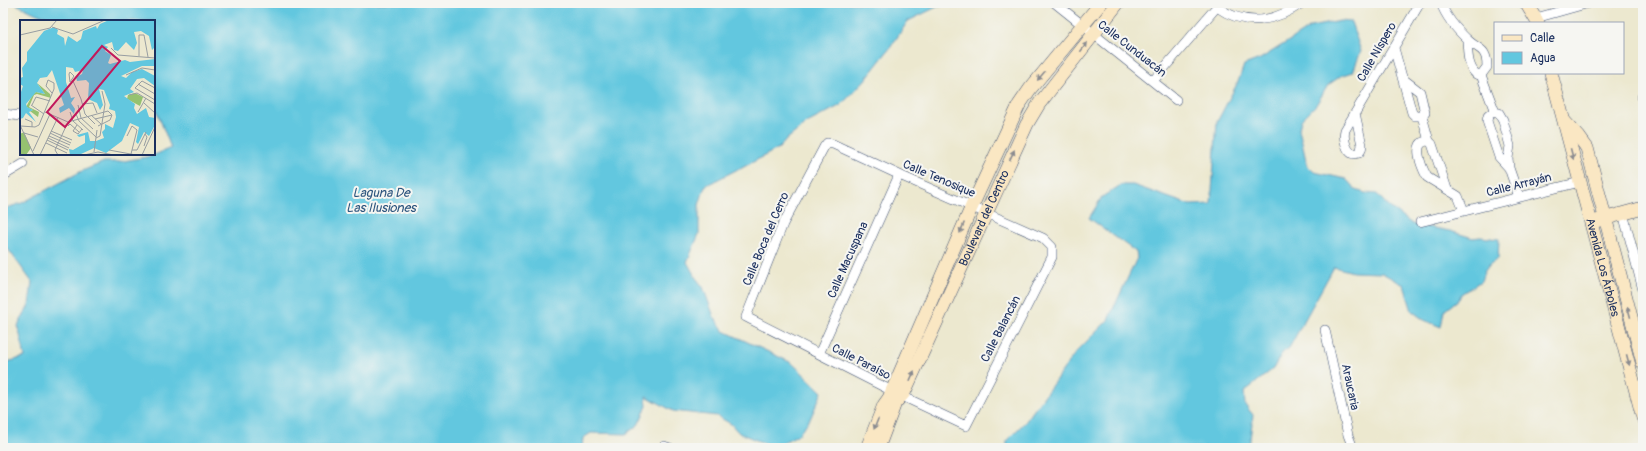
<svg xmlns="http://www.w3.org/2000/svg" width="1646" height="451" viewBox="0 0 1646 451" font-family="Pangolin,sans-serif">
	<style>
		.water { fill: #62c7df; stroke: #3e7b9e }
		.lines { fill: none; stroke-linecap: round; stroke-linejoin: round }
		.street-casing { stroke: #3a4b6f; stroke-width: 10 }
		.secondary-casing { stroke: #3a4b6f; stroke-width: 14 }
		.street { stroke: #fff; stroke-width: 9 }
		.secondary { stroke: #fae7c3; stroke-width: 13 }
		.oneway { fill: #8a8b90 }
		.labels { text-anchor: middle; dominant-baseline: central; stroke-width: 4; stroke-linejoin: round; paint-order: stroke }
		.street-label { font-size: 12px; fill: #1b2f5e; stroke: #f6f6f2 }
		.water-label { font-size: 13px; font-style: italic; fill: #2d557e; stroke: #f6f6f2 }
		.inset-road { fill: none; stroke: #989ea2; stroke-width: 1 }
		.view { fill: #c2185b; fill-opacity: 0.15; stroke: #c2185b; stroke-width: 2 }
		.inset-edge { fill: none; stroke: #1b2f5e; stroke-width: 2 }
	</style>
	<rect width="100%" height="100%" fill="#f6f6f2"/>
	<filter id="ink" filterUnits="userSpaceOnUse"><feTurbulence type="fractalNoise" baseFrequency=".025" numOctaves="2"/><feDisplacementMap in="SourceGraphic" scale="8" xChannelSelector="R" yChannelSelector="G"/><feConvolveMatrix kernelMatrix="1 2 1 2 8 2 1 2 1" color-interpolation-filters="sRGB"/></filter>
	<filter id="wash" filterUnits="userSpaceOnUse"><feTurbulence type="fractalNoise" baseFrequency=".012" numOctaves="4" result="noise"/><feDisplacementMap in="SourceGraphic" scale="16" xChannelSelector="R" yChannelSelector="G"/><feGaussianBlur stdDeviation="0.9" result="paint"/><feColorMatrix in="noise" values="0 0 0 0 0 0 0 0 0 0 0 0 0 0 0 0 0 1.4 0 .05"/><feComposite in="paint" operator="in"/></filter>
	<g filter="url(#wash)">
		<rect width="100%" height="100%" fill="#ece8cf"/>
		<path class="water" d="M 14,3 L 945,3 L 908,21 L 890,48 L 864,81 L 841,105 L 807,123 L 787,139 L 779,148 L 740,169 L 738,169 L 705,186 L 699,205 L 699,234 L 687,262 L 696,278 L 703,287 L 714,317 L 724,331 L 792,363 L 822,392 L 810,419 L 799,434 L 774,447 L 739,433 L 731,424 L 717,416 L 673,411 L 646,396 L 647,406 L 641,419 L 638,425 L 626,434 L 591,433 L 583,438 L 582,448 L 3,448 L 3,363 L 25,357 L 18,326 L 29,305 L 32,282 L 3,242 L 3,209 L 22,203 L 80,172 L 104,162 L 118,162 L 152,156 L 171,148 L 154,104 L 154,21 L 63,21 L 37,14 Z
			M 1340,21 L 1351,22 L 1361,51 L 1353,72 L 1341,76 L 1328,85 L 1316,105 L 1301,120 L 1299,129 L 1307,165 L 1314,172 L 1346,179 L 1356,190 L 1365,193 L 1377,194 L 1387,205 L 1412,224 L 1450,231 L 1473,238 L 1480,237 L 1499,239 L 1498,259 L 1490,264 L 1484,272 L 1481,281 L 1461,294 L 1459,299 L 1444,311 L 1441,327 L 1424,320 L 1412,311 L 1404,285 L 1382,273 L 1353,272 L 1334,267 L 1289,348 L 1282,353 L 1273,369 L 1244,392 L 1245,405 L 1253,415 L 1249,448 L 1007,448 L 1007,440 L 1026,421 L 1076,352 L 1108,320 L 1137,258 L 1136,252 L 1089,218 L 1102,197 L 1121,185 L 1133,185 L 1190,205 L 1211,204 L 1217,122 L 1238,82 L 1244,65 L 1260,59 L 1311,27 Z"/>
	</g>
	<g filter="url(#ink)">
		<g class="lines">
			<defs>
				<path id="street" d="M 1055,3 L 1176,100
					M 1441,3 C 1446,18 1457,30 1469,41 C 1479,50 1487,48 1487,67 L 1481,75 L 1476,74 C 1467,66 1468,51 1467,40
					M 1217,7 C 1245,27 1275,22 1302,3
					M 1536,18 L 1589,3
					M 1394,48 L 1412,113 L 1415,116 L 1422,116 L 1425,113 L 1420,92 L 1402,78
					M 1481,75 L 1495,112
					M 1153,81 L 1220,3
					M 1642,97 L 1643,97
					M 1355,113 L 1362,145 L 1361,150 L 1359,153 L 1353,154 C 1346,151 1343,138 1345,130 L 1420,3
					M 3,114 L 21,116
					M 1422,116 L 1429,141
					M 827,143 L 833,144 L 904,177 L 1043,238 L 1052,247 L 1052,257 L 966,426 L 902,396 L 746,317 L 783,224 L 824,147 Z
					M 1509,168 L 1499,157 L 1487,121 L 1488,116 L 1493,112 L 1499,113 L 1503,120 L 1510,146 L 1508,158 L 1509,168 L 1519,197
					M 3,176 L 23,164
					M 1447,189 L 1432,144 L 1429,141 C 1410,140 1422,168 1427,177 L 1430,179 L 1458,196 L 1464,211
					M 1623,213 L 1643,290
					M 1420,222 L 1580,182
					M 1325,330 L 1348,435 L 1353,448
					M 819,354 L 899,175
					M 664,446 L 670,448"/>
				<g id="secondary">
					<path d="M 1526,3 L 1538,23"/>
					<path id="s1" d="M 1551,73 L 1643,418"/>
					<path d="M 1565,122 L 1579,137 L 1587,148 L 1643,363"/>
					<path d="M 1596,221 L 1643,208"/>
					<path d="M 867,448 L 884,405 L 889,398 L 972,206 L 1019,105 L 1030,89 L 1101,3"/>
					<path id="s2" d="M 878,448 L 895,403 L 904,393 L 1027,124 L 1039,104 L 1118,3"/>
				</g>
			</defs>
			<use href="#street" class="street-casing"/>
			<use href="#secondary" class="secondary-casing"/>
			<use href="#street" class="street"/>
			<use href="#secondary" class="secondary"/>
		</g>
		<defs><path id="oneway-solid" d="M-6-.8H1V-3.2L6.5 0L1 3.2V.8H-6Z"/></defs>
		<g class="oneway">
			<use href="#oneway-solid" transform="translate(1084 47) rotate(-53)"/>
			<use href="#oneway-solid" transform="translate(1041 76) rotate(130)"/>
			<use href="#oneway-solid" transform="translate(1572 154) rotate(75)"/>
			<use href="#oneway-solid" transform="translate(1012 155) rotate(-65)"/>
			<use href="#oneway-solid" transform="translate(962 228) rotate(113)"/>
			<use href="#oneway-solid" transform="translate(1629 312) rotate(-105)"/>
			<use href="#oneway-solid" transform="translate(1628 360) rotate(75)"/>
			<use href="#oneway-solid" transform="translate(912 376) rotate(-66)"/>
			<use href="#oneway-solid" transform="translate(876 424) rotate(112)"/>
		</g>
	</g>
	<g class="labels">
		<g class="street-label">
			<text transform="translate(1132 49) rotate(38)">Calle Cunduacán</text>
			<text transform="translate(1377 52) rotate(-60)">Calle Níspero</text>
			<text transform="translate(939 179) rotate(23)">Calle Tenosique</text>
			<text transform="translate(1519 185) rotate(-14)">Calle Arrayán</text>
			<text stroke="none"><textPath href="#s2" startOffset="254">Boulevard del Centro</textPath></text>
			<text transform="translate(766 239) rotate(-67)">Calle Boca del Cerro</text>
			<text transform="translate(848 260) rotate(-66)">Calle Macuspana</text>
			<text stroke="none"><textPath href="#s1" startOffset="201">Avenida Los Árboles</textPath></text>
			<text transform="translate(1001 329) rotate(-63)">Calle Balancán</text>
			<text transform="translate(861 362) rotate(27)">Calle Paraíso</text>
			<text transform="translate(1350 387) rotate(78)">Araucaria</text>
		</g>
		<g class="water-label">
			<text x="381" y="193">Laguna De<tspan x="381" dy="15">Las Ilusiones</tspan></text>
		</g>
	</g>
	<g transform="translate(20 20)">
		<rect width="135" height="135" fill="#ece8cf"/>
		<path d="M 17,63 L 30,74 L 31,78 L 17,74 L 14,75 L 9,87 L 19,92 L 18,97 L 10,91 L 13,90 L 6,87 L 13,74 L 16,72 L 25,74 ZM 4,112 L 11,128 L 6,135 L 0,135 L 0,114 Z" fill="#95c270"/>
		<path d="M 115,73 L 123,77 L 120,86 L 107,79 L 108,75 Z" fill="#95c270"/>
		<path d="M 89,0 L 135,0 L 135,27 L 132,30 L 129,16 L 121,11 L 114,12 L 117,23 L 114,30 L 106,22 L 98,31 L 94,30 L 92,22 L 84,25 L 88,27 L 85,31 L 91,35 L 88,43 L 90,44 L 105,40 L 110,42 L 135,39 L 135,46 L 122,46 L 101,56 L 106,58 L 112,52 L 122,49 L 135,56 L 135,66 L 124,58 L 117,59 L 110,69 L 114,72 L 104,76 L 115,84 L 114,88 L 117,94 L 126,88 L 129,97 L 135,98 L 135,105 L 129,116 L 124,112 L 118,124 L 116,122 L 119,107 L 110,103 L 102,121 L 86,133 L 74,128 L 61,134 L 50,135 L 49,129 L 53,130 L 65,123 L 65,115 L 59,117 L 57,115 L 68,112 L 70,121 L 76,121 L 84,118 L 82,112 L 85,109 L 85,104 L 93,108 L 96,97 L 95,91 L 89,89 L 90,85 L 84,70 L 79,69 L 83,85 L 80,90 L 77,83 L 68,79 L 69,63 L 66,60 L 57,61 L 56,57 L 62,54 L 63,50 L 55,52 L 53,48 L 46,47 L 46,62 L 51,78 L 55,77 L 51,83 L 55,89 L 54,94 L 49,88 L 40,93 L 39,88 L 44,85 L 32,50 L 27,57 L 20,58 L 17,63 L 25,74 L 16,72 L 6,84 L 7,87 L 13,90 L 9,92 L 16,102 L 6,93 L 3,98 L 0,99 L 0,75 L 3,66 L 0,64 L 0,58 L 3,57 L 2,48 L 7,41 L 7,32 L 24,11 L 34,7 L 38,10 L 37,14 L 44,18 L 45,26 L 48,16 L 57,22 L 61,19 L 63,11 L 76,6 L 77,9 L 80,4 Z" fill="#62c7df"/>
		<path class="inset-road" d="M 45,0 L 64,0M 32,7 L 53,14 L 85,0M 0,15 L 30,8 L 37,0M 119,15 L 124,15 L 128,37M 119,15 L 119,36M 91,28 L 98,35 L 135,38M 50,52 L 54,56 L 50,62 L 49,54 ZM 106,55 L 122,48 L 135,50M 53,61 L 61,79 L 65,94 L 75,104M 118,64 L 135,74M 135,68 L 122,61 L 115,68 L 135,80M 109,75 L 117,73 L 135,84M 124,83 L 135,93M 62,84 L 73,83 L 77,93M 11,85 L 24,94M 12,85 L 16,77 L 30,81M 58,85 L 61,98 L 73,109M 59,90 L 56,94 L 59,101 L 76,117M 25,92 L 48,102 L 88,91 L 92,95M 50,92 L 53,101 L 63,110M 118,92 L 126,78M 71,95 L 81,104M 5,99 L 12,102 L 12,107M 75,99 L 92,95M 0,105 L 14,135M 57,105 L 53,111 L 58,114 L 62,109M 1,106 L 15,107 L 19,105 L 34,69 L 34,63 L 28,60 L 26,66 L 32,73M 48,106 L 50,104 L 59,112M 78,106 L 90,100 L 92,95M 31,111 L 52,120M 4,113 L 18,117M 30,113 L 51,123M 29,116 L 50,125M 107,116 L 112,106 L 117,110 L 111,134M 28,118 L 49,128M 76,118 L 80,116 L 85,84 L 82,71M 27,120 L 48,130M 26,123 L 47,133M 124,126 L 127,117 L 125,114M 89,130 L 116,135M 112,130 L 117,130 L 126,112M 13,131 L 30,94M 74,132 L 77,110M 20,135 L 38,97M 38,135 L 35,130 L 48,102M 64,135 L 78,132 L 94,135M 67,135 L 90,135M 122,135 L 135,107"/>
		<path class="view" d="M 82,26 L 100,41 L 45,107 L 27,92 Z"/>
		<rect width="135" height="135" class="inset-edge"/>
	</g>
	<rect width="1646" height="451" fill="none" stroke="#f6f6f2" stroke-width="16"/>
	<rect x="1494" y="22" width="130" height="52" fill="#f6f6f2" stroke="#9ea6b7"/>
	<rect x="1502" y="35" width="20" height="6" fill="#fae7c3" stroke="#9ea6b7"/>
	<text x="1530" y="42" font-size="12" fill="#1b2f5e">Calle</text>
	<rect x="1502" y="52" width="20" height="12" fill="#62c7df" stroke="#9ea6b7"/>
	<text x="1530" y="62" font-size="12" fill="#1b2f5e">Agua</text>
</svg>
